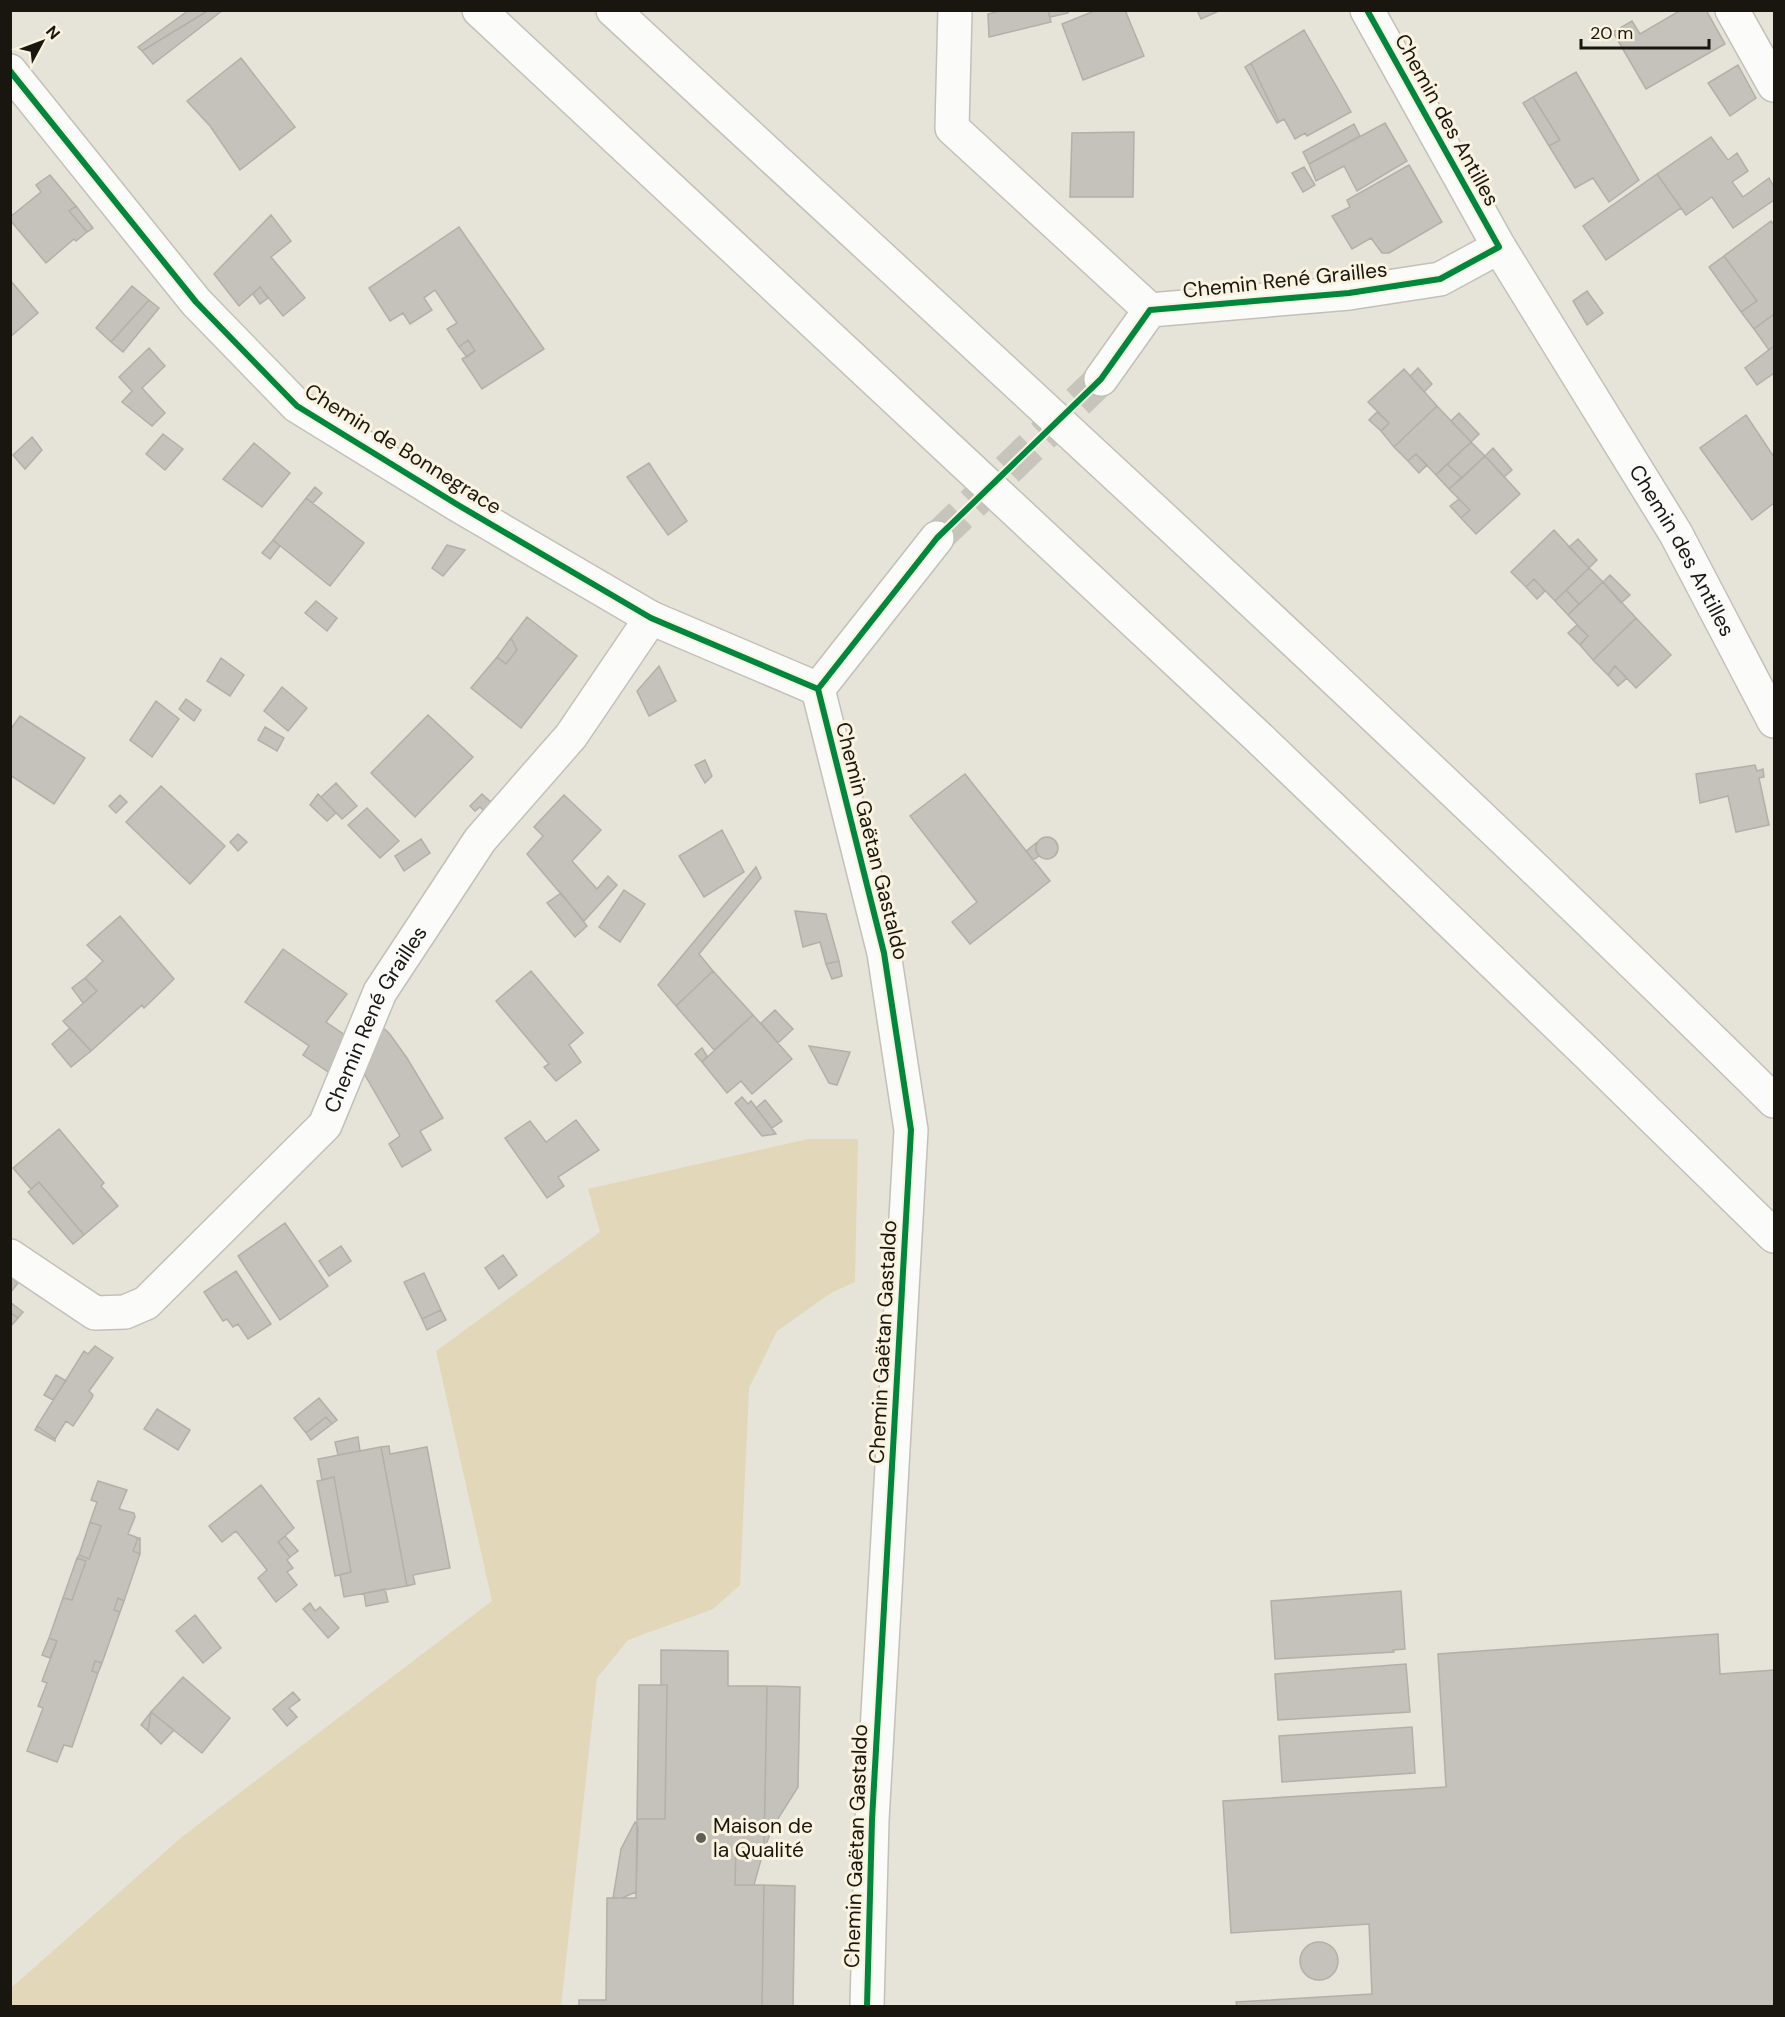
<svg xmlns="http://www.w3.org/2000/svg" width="1785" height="2017" viewBox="0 0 1785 2017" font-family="'DM Sans',sans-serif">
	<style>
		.green { fill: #e2d7b8 }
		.building { fill: #c4c2ba; stroke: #b2b0a8; stroke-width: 1.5 }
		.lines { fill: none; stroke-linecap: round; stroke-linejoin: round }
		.minor-tunnel { stroke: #c7c4bb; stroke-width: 33; stroke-dasharray: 33 16; stroke-linecap: butt }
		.minor-casing { stroke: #c3c0b9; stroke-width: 36 }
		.motorway-casing { stroke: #c3c0b9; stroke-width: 36 }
		.minor { stroke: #fbfbf9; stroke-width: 33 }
		.motorway { stroke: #fbfbf9; stroke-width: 33 }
		.cycleway-casing { stroke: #faf3e0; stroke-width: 10 }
		.cycleway { stroke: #00873e; stroke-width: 6 }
		.poi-dot { fill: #605e56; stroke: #faf3e0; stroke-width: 2 }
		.labels { text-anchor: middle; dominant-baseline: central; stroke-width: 6; stroke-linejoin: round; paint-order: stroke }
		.street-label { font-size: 21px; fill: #18160f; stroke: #faf3e0 }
		.poi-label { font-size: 21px; fill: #18160f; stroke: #faf3e0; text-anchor: start }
	</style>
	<rect width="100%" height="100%" fill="#e6e3d9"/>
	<path class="green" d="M 808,1139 L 858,1139 L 855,1282 L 831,1293 L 777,1331 L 749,1388 L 740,1585 L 713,1609 L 628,1640 L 597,1678 L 561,2006 L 11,2006 L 11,1988 L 183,1836 L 492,1601 L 436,1351 L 600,1232 L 588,1189 Z"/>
	<path class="building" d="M 189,10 L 209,10 L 142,51 L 138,47 Z
		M 209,10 L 223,10 L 153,64 L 142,51 Z
		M 1004,10 L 1048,10 L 1051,22 L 989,37 L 988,14 Z
		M 1048,10 L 1067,10 L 1068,13 L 1050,17 Z
		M 1097,10 L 1125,10 L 1144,56 L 1083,80 L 1062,24 Z
		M 1197,10 L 1221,10 L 1201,19 Z
		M 1681,10 L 1706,10 L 1725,44 L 1646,89 L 1613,32 L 1632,21 L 1640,34 Z
		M 1304,30 L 1351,112 L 1307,136 L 1305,133 L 1295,139 L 1284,119 L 1279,122 L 1251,63 Z
		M 241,58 L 295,127 L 240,170 L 210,126 L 187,101 Z
		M 1251,63 L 1279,122 L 1277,123 L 1245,67 Z
		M 1738,65 L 1756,98 L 1730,116 L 1708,83 Z
		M 1576,72 L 1639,180 L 1609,202 L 1593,178 L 1575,188 L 1549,146 L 1560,140 L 1533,97 Z
		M 1533,97 L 1560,140 L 1549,146 L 1523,103 Z
		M 1385,123 L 1407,161 L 1357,191 L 1344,166 L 1316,181 L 1309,164 Z
		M 1354,124 L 1360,136 L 1309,164 L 1303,152 Z
		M 1134,132 L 1133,197 L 1070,197 L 1072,133 Z
		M 1711,137 L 1728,160 L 1737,153 L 1748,171 L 1732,182 L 1743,197 L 1769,178 L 1774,187 L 1774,200 L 1733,228 L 1712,197 L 1686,215 L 1657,174 Z
		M 1409,165 L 1442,222 L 1389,253 L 1382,253 L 1371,238 L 1352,249 L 1332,216 L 1350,207 L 1347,200 Z
		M 1304,167 L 1315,185 L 1303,192 L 1292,173 Z
		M 1657,174 L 1681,208 L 1606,260 L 1583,226 Z
		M 50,175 L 76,206 L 69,211 L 87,232 L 76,241 L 74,239 L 46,263 L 10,220 L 10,217 L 41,192 L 36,185 Z
		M 76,206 L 93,228 L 87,232 L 69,211 Z
		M 271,215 L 291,241 L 271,257 L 305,298 L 283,316 L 260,287 L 239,306 L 214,274 Z
		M 1771,221 L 1774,225 L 1774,314 L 1754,329 L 1741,312 L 1757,301 L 1724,256 Z
		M 459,227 L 544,349 L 482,389 L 462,359 L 475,351 L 468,340 L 459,347 L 447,329 L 457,323 L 435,290 L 424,298 L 432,310 L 410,324 L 403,313 L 390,321 L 369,288 Z
		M 1724,256 L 1757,301 L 1741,312 L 1709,267 Z
		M 10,280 L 38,313 L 10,337 Z
		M 132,286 L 149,300 L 111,342 L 96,328 Z
		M 260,287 L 268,298 L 260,304 L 253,294 Z
		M 1587,291 L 1603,313 L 1587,325 L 1573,301 Z
		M 149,300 L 159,308 L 123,352 L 111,342 Z
		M 1774,314 L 1774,346 L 1769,350 L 1754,329 Z
		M 468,340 L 475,351 L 467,357 L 459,347 Z
		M 1774,346 L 1774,373 L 1757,385 L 1745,368 Z
		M 149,348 L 165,366 L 142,388 L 165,413 L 152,426 L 122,402 L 132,391 L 119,377 Z
		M 1418,368 L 1432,384 L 1424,392 L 1410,376 Z
		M 1404,369 L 1437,406 L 1394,447 L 1381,431 L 1389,423 L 1368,402 Z
		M 1437,406 L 1471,442 L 1436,475 L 1416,454 L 1408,461 L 1394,447 Z
		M 1377,412 L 1389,423 L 1381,431 L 1369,420 Z
		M 1459,413 L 1479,434 L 1471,442 L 1451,421 Z
		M 1746,415 L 1774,457 L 1774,503 L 1752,520 L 1700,448 Z
		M 163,434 L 183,449 L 165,470 L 146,454 Z
		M 32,437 L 42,450 L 25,469 L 13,455 Z
		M 1471,442 L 1485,456 L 1462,478 L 1447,464 Z
		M 254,443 L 290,473 L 262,507 L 223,479 Z
		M 1493,448 L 1512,470 L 1504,477 L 1485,456 Z
		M 1416,454 L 1427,465 L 1419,473 L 1408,461 Z
		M 1485,456 L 1520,494 L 1476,534 L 1461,518 L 1470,510 L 1449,489 Z
		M 649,463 L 687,521 L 668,535 L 627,477 Z
		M 1447,464 L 1462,478 L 1449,489 L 1436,475 Z
		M 315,487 L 322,493 L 313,503 L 306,498 Z
		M 306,498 L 364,543 L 330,586 L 273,540 Z
		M 1459,499 L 1470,510 L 1461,518 L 1450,506 Z
		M 1554,530 L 1589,568 L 1555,601 L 1534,579 L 1526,587 L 1511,572 Z
		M 1578,539 L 1597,560 L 1589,568 L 1569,547 Z
		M 273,540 L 280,546 L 270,559 L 262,553 Z
		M 447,545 L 465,550 L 443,576 L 432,568 Z
		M 1589,568 L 1603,582 L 1579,604 L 1566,590 Z
		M 1610,575 L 1630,595 L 1621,603 L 1603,582 Z
		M 1534,579 L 1545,591 L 1537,599 L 1526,587 Z
		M 1603,582 L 1636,618 L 1593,660 L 1580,645 L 1588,636 L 1568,615 Z
		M 1566,590 L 1579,604 L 1568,615 L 1555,601 Z
		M 316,601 L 337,618 L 327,631 L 305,613 Z
		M 527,617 L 577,656 L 521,728 L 471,688 L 497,657 L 506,664 L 517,650 L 511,638 Z
		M 1636,618 L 1671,655 L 1636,688 L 1615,666 L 1608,675 L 1593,660 Z
		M 1577,625 L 1588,636 L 1580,645 L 1568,633 Z
		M 511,638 L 517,650 L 506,664 L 497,657 Z
		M 221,658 L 244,675 L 230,696 L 207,681 Z
		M 659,666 L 676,701 L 649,716 L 637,691 Z
		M 1615,666 L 1627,678 L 1618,686 L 1608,675 Z
		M 282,687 L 307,708 L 288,731 L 264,711 Z
		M 186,699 L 201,710 L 194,721 L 179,709 Z
		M 156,701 L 179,719 L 152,757 L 130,740 Z
		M 428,715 L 473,757 L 415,817 L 371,773 Z
		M 20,716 L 85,758 L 54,804 L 10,775 L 10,730 Z
		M 265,727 L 284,738 L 277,751 L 258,740 Z
		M 705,760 L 712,776 L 705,783 L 695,765 Z
		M 1755,765 L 1757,771 L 1763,769 L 1764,777 L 1759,778 L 1769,825 L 1736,832 L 1728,796 L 1700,803 L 1696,774 Z
		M 965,774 L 1050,881 L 970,944 L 952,922 L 977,902 L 910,816 Z
		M 336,783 L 357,806 L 342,819 L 321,797 Z
		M 161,786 L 225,846 L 190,884 L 126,822 Z
		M 318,794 L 336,813 L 327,821 L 310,805 Z
		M 482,794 L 492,803 L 484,811 L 480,807 L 475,811 L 470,806 Z
		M 120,795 L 127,802 L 116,813 L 109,806 Z
		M 564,795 L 601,830 L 572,861 L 597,889 L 608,876 L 617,885 L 584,921 L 527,854 L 543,836 L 534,827 Z
		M 367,808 L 399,841 L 380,858 L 348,825 Z
		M 722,830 L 744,872 L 704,897 L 679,856 Z
		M 238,834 L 247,842 L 238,851 L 230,842 Z
		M1036 848a11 11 0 1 1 22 0a11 11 0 1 1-22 0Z
		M 421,839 L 430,853 L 404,871 L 395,856 Z
		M 1036,843 L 1036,851 L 1039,856 L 1033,860 L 1026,851 Z
		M 756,867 L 761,878 L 699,954 L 713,971 L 676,1006 L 658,985 Z
		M 624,890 L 645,904 L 620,942 L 599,927 Z
		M 561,893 L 587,926 L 575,937 L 547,903 Z
		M 795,911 L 826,914 L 839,961 L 826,964 L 820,942 L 803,947 Z
		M 120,916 L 174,979 L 144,1008 L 142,1005 L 91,1051 L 63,1021 L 97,991 L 85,978 L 103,961 L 87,945 Z
		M 283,949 L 347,994 L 326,1022 L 348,1037 L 333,1075 L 303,1055 L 309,1046 L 245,1002 Z
		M 839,961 L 842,976 L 832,979 L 826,964 Z
		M 531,971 L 583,1033 L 569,1045 L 581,1062 L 556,1081 L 544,1067 L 549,1064 L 496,1001 Z
		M 713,971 L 753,1015 L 714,1050 L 676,1006 Z
		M 85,978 L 97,991 L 83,1003 L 72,988 Z
		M 775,1010 L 793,1029 L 778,1043 L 761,1023 Z
		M 753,1015 L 792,1059 L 752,1094 L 741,1081 L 727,1093 L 702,1062 Z
		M 380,1025 L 389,1033 L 407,1058 L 443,1118 L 420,1131 L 431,1150 L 402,1167 L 389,1144 L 400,1136 L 362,1070 Z
		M 70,1028 L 91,1051 L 71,1067 L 52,1044 Z
		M 809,1046 L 850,1052 L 837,1085 L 829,1083 Z
		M 702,1048 L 707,1056 L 702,1062 L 695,1054 Z
		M 742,1097 L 748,1104 L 751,1101 L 776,1134 L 762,1136 L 735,1103 Z
		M 765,1100 L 782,1121 L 772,1128 L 756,1108 Z
		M 576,1120 L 599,1150 L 558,1177 L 564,1186 L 547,1198 L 505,1138 L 530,1121 L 546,1142 Z
		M 59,1129 L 104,1183 L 101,1186 L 118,1206 L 84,1235 L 39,1182 L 31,1189 L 13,1168 Z
		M 39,1182 L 84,1235 L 73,1244 L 28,1192 Z
		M 285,1223 L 328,1286 L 280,1320 L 238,1256 Z
		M 341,1246 L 351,1261 L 329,1276 L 319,1261 Z
		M 503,1255 L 517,1275 L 499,1289 L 485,1268 Z
		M 236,1271 L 271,1324 L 248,1339 L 238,1324 L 233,1327 L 227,1319 L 223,1321 L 204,1292 Z
		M 424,1273 L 441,1310 L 422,1319 L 404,1282 Z
		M 10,1277 L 18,1283 L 10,1293 Z
		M 10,1302 L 23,1312 L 18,1318 L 10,1312 Z
		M 441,1310 L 446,1320 L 427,1330 L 422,1319 Z
		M 10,1312 L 18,1318 L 10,1327 Z
		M 95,1346 L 113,1358 L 89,1391 L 93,1395 L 92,1398 L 73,1426 L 66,1421 L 55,1439 L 37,1426 L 84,1351 L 88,1354 Z
		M 56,1375 L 66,1381 L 53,1400 L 44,1395 Z
		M 319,1398 L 337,1420 L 332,1424 L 326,1417 L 306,1433 L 294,1418 Z
		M 157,1409 L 190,1430 L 178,1450 L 144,1429 Z
		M 326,1417 L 332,1424 L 311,1440 L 306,1433 Z
		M 37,1426 L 55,1439 L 55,1441 L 35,1430 Z
		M 358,1437 L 360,1451 L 338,1455 L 335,1442 Z
		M 389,1446 L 390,1454 L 427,1447 L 450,1568 L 413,1575 L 415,1584 L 407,1586 L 381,1447 Z
		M 381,1447 L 407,1586 L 344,1597 L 340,1575 L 351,1572 L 334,1477 L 322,1480 L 318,1459 Z
		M 334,1477 L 351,1572 L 335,1576 L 317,1481 Z
		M 98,1481 L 127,1490 L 119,1509 L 134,1513 L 135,1517 L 128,1534 L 138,1538 L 133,1551 L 140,1554 L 124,1601 L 118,1598 L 114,1610 L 120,1612 L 102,1663 L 95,1661 L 92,1671 L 98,1673 L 72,1747 L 64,1745 L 57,1762 L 27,1751 L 43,1708 L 38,1706 L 47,1683 L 42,1681 L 57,1641 L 49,1638 L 63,1598 L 72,1600 L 86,1561 L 77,1558 L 79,1555 L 89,1559 L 101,1526 L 90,1522 L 97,1502 L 91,1500 Z
		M 261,1485 L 294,1528 L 278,1542 L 290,1557 L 287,1560 L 293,1568 L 287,1572 L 297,1585 L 276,1602 L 258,1578 L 267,1570 L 236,1531 L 222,1542 L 209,1526 Z
		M 90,1522 L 101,1526 L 89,1559 L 79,1555 Z
		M 285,1536 L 298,1551 L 290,1557 L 278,1542 Z
		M 138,1538 L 140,1538 L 140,1554 L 133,1551 Z
		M 77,1558 L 86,1561 L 72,1600 L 63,1598 Z
		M 385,1589 L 388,1602 L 366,1606 L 364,1593 Z
		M 1401,1591 L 1405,1649 L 1393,1650 L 1394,1652 L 1275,1659 L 1271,1601 Z
		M 118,1598 L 124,1601 L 120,1612 L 114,1610 Z
		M 310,1603 L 315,1611 L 320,1607 L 339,1628 L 328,1638 L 303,1609 Z
		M 195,1615 L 221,1648 L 203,1663 L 176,1631 Z
		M 1718,1634 L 1720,1674 L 1774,1670 L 1774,2006 L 1237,2006 L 1236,2002 L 1372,1994 L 1369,1924 L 1231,1933 L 1223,1801 L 1446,1787 L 1438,1654 Z
		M 49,1638 L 57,1641 L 50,1658 L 42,1655 Z
		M 661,1650 L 728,1651 L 728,1686 L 767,1686 L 764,1849 L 736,1849 L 735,1885 L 764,1885 L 762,2006 L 579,2006 L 579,2000 L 606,2000 L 607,1898 L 636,1898 L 637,1819 L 665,1819 L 667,1685 L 661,1685 Z
		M 95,1661 L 102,1663 L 98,1673 L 92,1671 Z
		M 1406,1664 L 1410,1712 L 1278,1720 L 1275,1674 Z
		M 183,1677 L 230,1718 L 202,1753 L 151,1712 Z
		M 639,1685 L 667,1685 L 665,1819 L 637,1819 Z
		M 767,1686 L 800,1687 L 798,1787 L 774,1825 L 764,1849 Z
		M 293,1692 L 300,1700 L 289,1708 L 297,1717 L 287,1726 L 273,1709 Z
		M 151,1712 L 148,1731 L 141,1725 Z
		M 151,1712 L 174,1730 L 161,1744 L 148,1731 Z
		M 1412,1727 L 1415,1773 L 1282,1782 L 1279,1736 Z
		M 635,1822 L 638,1827 L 636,1892 L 622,1898 L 613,1898 L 621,1849 Z
		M 736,1849 L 764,1849 L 754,1885 L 735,1885 Z
		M 764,1885 L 795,1886 L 793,2006 L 762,2006 Z
		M1300 1961a19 19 0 1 1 38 0a19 19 0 1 1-38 0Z"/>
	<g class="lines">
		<path class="minor-tunnel" d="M 937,538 L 1101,379"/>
		<defs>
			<g id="minor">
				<path d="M 955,10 L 952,128 L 1150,310"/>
				<path id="s1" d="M 1367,10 L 1499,247 L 1676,534 L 1774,721"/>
				<path d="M 1732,10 L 1774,85"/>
				<path d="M 10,71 L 196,302 L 297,406 L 458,505 L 651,618 L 818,689"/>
				<path d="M 1101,379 L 1150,310 L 1349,293 L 1440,279 L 1499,247"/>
				<path d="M 818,689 L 884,953 L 911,1130 L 872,1820 L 867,2006"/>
				<path d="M 818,689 L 937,538"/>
				<path id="s2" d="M 10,1256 L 95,1313 L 125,1312 L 146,1303 L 325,1125 L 380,992 L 480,840 L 571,736 L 651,618"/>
			</g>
			<path id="motorway" d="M 479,10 L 1257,736 L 1588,1054 L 1774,1236
				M 613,10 C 1003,371 1396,728 1774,1101"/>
		</defs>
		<use href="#minor" class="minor-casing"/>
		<use href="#motorway" class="motorway-casing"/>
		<use href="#minor" class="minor"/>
		<use href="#motorway" class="motorway"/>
		<defs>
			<path id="cycleway" d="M 10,71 L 196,302 L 297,406 L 458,505 L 651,618 L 818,689
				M 818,689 L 884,953 L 911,1130 L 872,1820 L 867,2006
				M 818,689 L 937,538 L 1101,379 L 1150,310 L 1349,293 L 1440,279 L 1499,247 L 1367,10"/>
		</defs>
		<use href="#cycleway" class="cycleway-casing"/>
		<use href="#cycleway" class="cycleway"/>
	</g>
	<circle class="poi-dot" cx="701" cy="1838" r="6"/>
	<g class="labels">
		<g class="street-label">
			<text transform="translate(1447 120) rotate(61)">Chemin des Antilles</text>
			<text transform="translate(1285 280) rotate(-6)">Chemin René Grailles</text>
			<text transform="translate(403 449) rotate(32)">Chemin de Bonnegrace</text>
			<text stroke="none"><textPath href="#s1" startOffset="626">Chemin des Antilles</textPath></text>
			<text transform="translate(872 841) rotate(76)">Chemin Gaëtan Gastaldo</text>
			<text stroke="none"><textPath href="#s2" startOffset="525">Chemin René Grailles</textPath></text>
			<text transform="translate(883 1342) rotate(-87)">Chemin Gaëtan Gastaldo</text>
			<text transform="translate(856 1846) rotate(-88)">Chemin Gaëtan Gastaldo</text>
		</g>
		<g class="poi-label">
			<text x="713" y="1826">Maison de<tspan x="713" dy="24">la Qualité</tspan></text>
		</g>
	</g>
	<rect width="1785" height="2017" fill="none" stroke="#18160f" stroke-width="24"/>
	<g transform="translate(42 42) rotate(49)" stroke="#faf3e0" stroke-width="4.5" paint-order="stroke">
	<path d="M0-4.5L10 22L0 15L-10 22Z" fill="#18160f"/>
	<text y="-9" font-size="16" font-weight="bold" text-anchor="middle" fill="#18160f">N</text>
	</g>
	<path d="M1581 39v9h128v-9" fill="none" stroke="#18160f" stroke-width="3"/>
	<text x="1590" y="39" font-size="18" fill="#18160f" stroke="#faf3e0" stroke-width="4.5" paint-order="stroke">20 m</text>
</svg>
